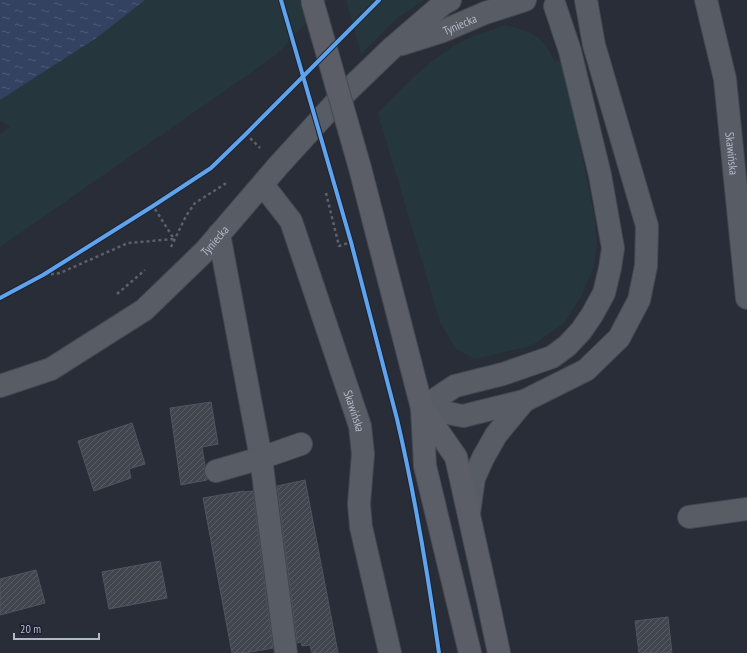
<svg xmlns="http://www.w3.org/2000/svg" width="747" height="653" viewBox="0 0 747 653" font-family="'PT Sans Narrow',sans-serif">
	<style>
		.green { fill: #25373d }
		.water { fill: url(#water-ripples) }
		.building { fill: url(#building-hatch); stroke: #50555f }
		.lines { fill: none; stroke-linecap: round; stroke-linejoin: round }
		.minor-casing { stroke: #444850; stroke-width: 24 }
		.major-casing { stroke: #454a54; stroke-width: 24 }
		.path { stroke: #5c6068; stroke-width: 2.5; stroke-dasharray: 3 3; stroke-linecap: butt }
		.minor { stroke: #585c65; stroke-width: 22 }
		.major { stroke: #5b5e67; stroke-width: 22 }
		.major-bridge-casing { stroke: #454a54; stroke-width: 24; stroke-linecap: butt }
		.major-bridge { stroke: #5b5e67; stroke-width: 22 }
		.cycleway-casing { stroke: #1b2232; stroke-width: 6 }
		.cycleway { stroke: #60a3ed; stroke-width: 4 }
		.labels { text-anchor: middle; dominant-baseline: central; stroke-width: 3; stroke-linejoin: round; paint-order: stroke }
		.street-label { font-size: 12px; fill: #b1b8c9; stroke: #1b2232 }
	</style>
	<defs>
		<pattern id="water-ripples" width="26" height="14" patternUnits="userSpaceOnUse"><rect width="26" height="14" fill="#344261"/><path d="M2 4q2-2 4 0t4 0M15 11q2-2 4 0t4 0" fill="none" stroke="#4f5b76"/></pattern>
		<pattern id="building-hatch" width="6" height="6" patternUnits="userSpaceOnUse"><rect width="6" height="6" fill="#41454e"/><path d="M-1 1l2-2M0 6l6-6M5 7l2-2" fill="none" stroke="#5a5e66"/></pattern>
	</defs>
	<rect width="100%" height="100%" fill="#282d37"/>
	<path class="green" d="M 145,0 L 328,0 L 276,55 L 0,247 L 0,134 L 10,127 L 0,121 L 0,100 L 95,39 Z
		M 346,0 L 424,0 L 395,20 L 361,54 Z
		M 506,25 C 535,34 541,34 555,62 L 563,60 L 595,220 L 597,241 L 594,266 L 581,297 L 564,323 L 531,346 L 474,359 L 456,349 L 440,322 L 378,113 C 407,84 435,52 474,36 C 484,32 495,29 506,25 Z"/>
	<path class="water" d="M 0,0 L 145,0 L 95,39 L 0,100 Z"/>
	<path class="building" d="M 211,402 L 218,444 L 202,447 L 205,466 L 204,474 L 207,480 L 181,485 L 170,408 Z
		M 132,423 L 145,464 L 129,469 L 131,478 L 94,491 L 78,441 Z
		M 305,480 L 319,553 L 338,653 L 312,653 L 310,645 L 302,646 L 301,642 L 297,643 L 277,486 Z
		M 244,491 L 244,492 L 253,491 L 273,648 L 245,653 L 232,653 L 203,498 Z
		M 160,561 L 167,598 L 109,609 L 102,572 Z
		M 36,570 L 45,603 L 0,615 L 0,579 Z
		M 668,617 L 672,653 L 639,653 L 635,621 Z"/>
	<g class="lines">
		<defs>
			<g id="minor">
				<path id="s1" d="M 706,0 L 725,79 L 747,298"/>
				<path id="s2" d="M 402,44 L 443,31 L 485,13 L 525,0"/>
				<path id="s3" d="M 263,185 L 291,221 L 360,426 L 363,454 L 359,504 L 361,527 L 390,653"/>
				<path d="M 219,234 L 261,458 L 301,444"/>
				<path id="s4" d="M 0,386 L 51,369 L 144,310 L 205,251 L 278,166 L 339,99 L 393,47 L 443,4 L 450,0"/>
				<path d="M 422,408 L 463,416 L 524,401 L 586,370 L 619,338 L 639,300 L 646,266 L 647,226 L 594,45 L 586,0"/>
				<path d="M 422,408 L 455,386 L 503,374 L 552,357 L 567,346 L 581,331 L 592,315 L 604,293 L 610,268 L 613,248 L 600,175 L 570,51 L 555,6"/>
				<path d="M 216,471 L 261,458 L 286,653"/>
				<path d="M 469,513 L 474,478 L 483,458 L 496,435 L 524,401"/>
				<path d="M 689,517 L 747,509"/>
			</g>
			<path id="major" d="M 360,168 L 422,408 L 425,466 L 470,653
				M 422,408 L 456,457 L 488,601 L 499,653"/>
		</defs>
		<use href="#minor" class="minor-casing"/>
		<use href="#major" class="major-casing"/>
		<path class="path" d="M 347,32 L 379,0
			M 246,134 L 260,148
			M 326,193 L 339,246 L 351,242
			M 171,247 L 186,216 L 195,203 L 228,182
			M 45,275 L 60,273 L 128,243 L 174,239 L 153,206
			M 117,294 L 145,270
			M 0,298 L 43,275 L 153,206 L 211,168 L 306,74"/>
		<use href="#minor" class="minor"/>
		<use href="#major" class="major"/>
		<defs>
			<path id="major-bridge" d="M 312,0 L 360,168"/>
		</defs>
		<use href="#major-bridge" class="major-bridge-casing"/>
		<use href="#major-bridge" class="major-bridge"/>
		<defs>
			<path id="cycleway" d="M 281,0 L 351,242 L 397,419 C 415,496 428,575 439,653
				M 0,298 L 43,275 L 153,206 L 211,168 L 246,134 L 379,0"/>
		</defs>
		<use href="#cycleway" class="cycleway-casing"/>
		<use href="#cycleway" class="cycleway"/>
	</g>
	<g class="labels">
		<g class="street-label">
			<text stroke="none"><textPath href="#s2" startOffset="61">Tyniecka</textPath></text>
			<text stroke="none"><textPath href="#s1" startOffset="156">Skawińska</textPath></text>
			<text stroke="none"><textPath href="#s4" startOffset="263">Tyniecka</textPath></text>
			<text stroke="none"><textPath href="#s3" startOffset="246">Skawińska</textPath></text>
		</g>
	</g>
	<path d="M14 633v6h85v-6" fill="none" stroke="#b1b8c9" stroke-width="2"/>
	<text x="20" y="633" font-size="12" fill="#b1b8c9" stroke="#1b2232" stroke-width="3" paint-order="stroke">20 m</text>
</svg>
